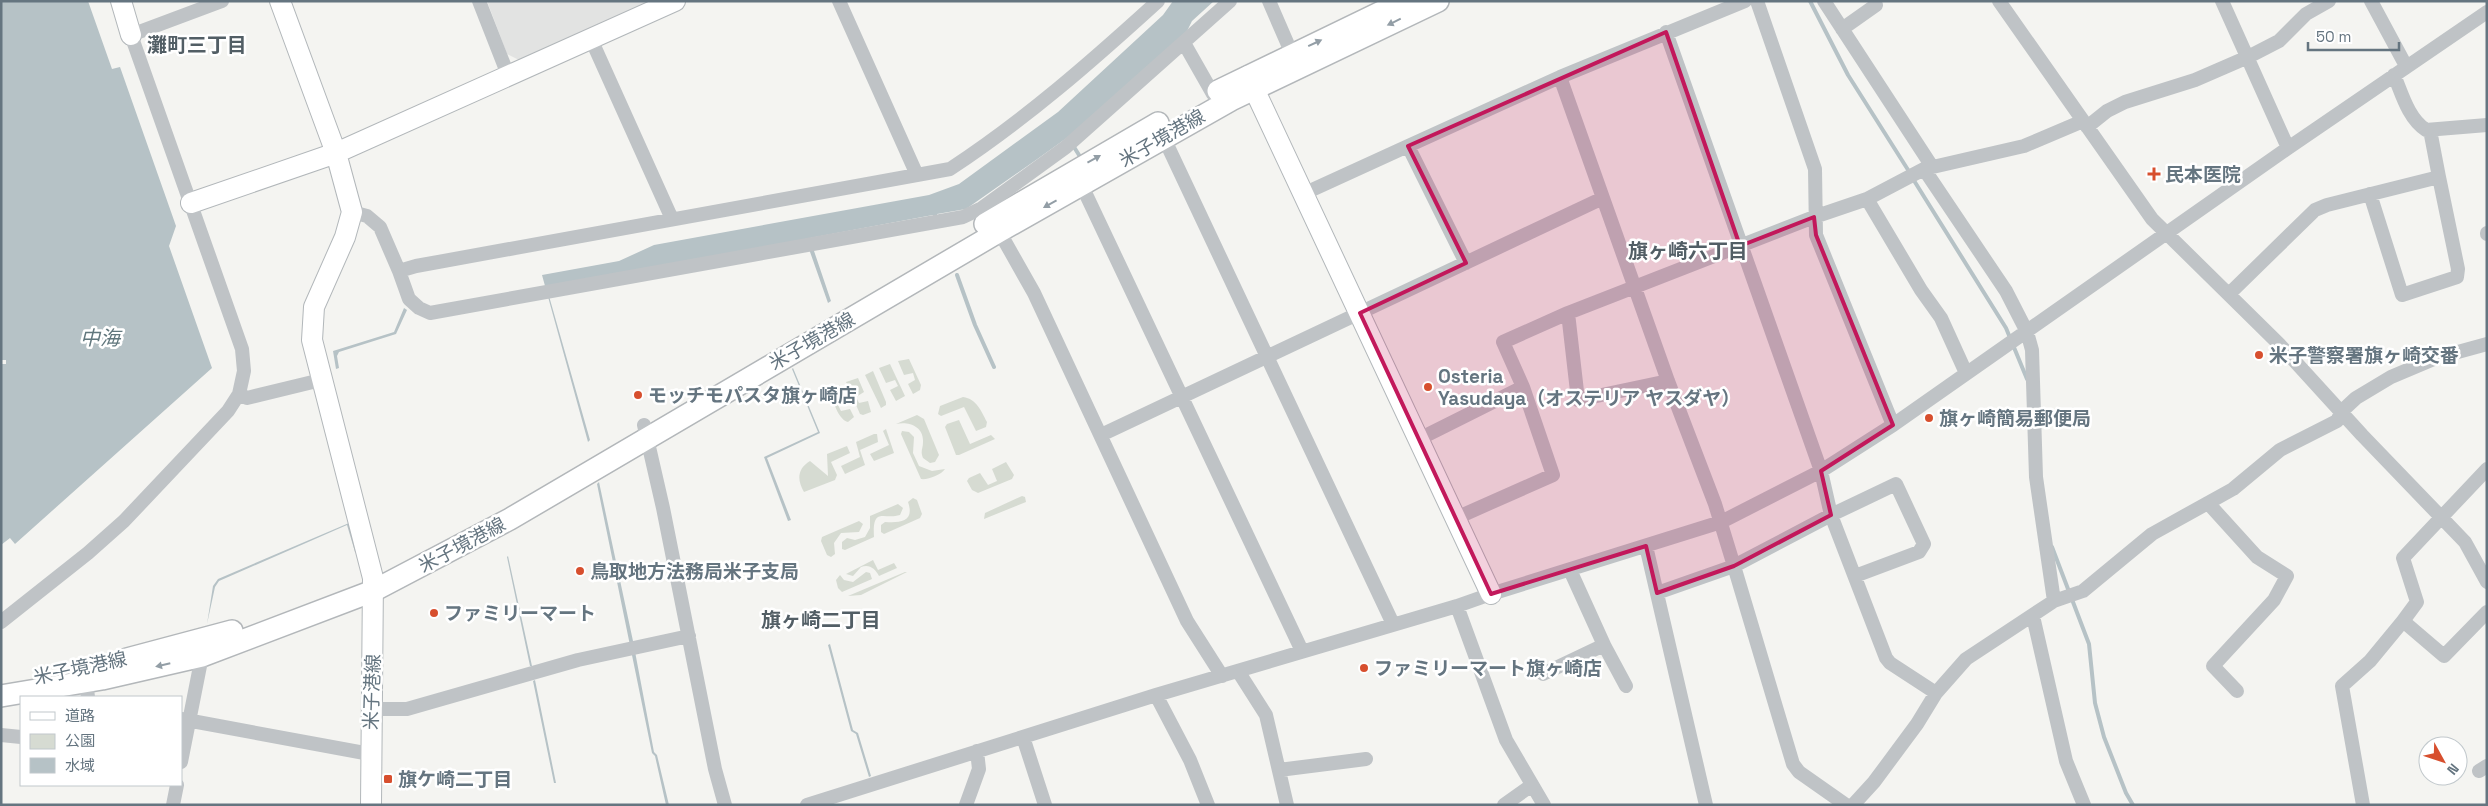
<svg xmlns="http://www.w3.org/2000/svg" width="2488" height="806" viewBox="0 0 2488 806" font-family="'Space Grotesk','Noto Sans JP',sans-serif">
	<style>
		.built { fill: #e2e3e2 }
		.green { fill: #d6dbd2 }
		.water { fill: #b6c2c6 }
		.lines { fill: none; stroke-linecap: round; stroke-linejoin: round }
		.stream { stroke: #b6c2c6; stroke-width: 4 }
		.secondary-casing { stroke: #b2b7ba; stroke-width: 22 }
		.primary-casing { stroke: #b3b7ba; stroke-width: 24 }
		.street { stroke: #bfc3c6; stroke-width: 14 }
		.secondary { stroke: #fff; stroke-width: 20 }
		.primary { stroke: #fff; stroke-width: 21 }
		.oneway { fill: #939ea6 }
		.marked { fill: #c2185b; fill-opacity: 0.2; stroke: #c2185b; stroke-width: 4; stroke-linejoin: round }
		.poi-dot { fill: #d74f2e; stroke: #fff; stroke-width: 2 }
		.labels { text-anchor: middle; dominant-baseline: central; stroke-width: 5; stroke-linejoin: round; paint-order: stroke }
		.street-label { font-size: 19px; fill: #657580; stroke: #fff }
		.poi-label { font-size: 19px; font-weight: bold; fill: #657580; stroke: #fff; text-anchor: start }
		.neighbourhood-label { font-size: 20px; font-weight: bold; fill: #525e65; stroke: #fff }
		.water-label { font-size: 20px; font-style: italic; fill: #61777d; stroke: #fff }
	</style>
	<rect width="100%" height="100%" fill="#f4f4f1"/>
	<path class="built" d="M 487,1 L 652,1 L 519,60 L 507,54 Z"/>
	<path class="green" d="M 909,359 L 921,385 L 920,390 L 913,394 L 908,384 L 915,380 L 913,373 L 904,375 L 898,361 Z
		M 890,364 L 905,396 L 896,401 L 890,390 L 898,386 L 895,380 L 886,383 L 879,368 Z
		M 873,371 L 886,402 L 886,405 L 881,408 L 865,375 Z
		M 858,378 L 864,392 L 856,397 L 859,403 L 868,401 L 871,412 L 863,415 L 860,414 L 846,382 Z
		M 840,385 L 846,399 L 838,405 L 841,411 L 850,409 L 854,417 L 848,422 C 839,420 831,400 833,391 Z
		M 963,397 C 977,399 981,411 987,422 L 986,427 L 976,431 L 964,407 L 941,416 L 938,414 L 940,406 Z
		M 917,415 L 924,419 L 939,455 L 935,462 L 930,463 L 923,458 C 920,451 923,449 923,442 C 924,426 908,421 896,424 Z
		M 959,420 L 970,444 L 991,435 L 995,439 L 959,455 L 956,455 L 945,427 L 947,424 Z
		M 886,429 L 894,453 L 874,461 L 870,454 L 889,445 L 883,431 Z
		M 902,431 L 909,432 L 914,437 L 913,453 L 919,466 L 932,471 L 945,469 C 941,475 928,480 921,479 L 901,434 Z
		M 874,434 L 877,434 L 878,442 L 860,450 L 865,465 L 845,474 L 841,466 L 860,457 L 856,442 Z
		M 847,446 L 850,453 L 831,462 L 837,475 L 835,480 L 804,492 C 797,480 797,469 810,461 L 828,476 L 827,454 Z
		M 1006,462 L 1014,475 L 1012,479 L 978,493 L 972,490 L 967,481 L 969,478 L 980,473 L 988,485 L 997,481 L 992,469 Z
		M 1022,496 L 1025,497 L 1026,502 L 984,519 L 985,513 Z
		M 913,498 L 917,500 L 922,514 L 920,518 L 884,534 L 881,532 L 881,525 L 885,522 C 900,523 915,522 908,502 Z
		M 898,504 L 903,508 L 900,515 C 884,520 872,506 874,537 L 845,550 L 842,549 L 842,542 L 847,538 L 855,540 L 865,537 L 870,528 L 870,516 Z
		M 859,521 L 863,524 L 859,532 L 841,533 L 834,543 L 835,554 L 831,557 L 827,555 L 821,541 L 822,537 Z
		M 873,560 L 878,570 L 894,563 L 897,568 L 879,576 C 875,569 870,564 861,567 L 853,576 L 846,574 Z
		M 866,572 L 870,573 L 872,579 L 842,592 L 838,588 L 836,580 L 840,575 L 844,580 L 853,582 Z
		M 907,572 L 861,595 L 848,596 L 905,572 Z"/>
	<path class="water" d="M 1,1 L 88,1 L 112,69 L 120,67 L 176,226 L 169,246 L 212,368 L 15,544 L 10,538 L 1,545 L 1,364 L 6,364 L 6,360 L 1,360 Z
		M 1173,1 L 1214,1 L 1192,21 L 1187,31 L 1068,137 L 1036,160 L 966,209 L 937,214 L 937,217 L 934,218 L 933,215 L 810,238 L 549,296 L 590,440 L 588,442 L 542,275 L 619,261 L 654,245 L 929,195 L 959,184 L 1058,112 L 1163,15 Z
		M 813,248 L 831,301 L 828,303 L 809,249 Z
		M 404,308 L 407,310 L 396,334 L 339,352 L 337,356 L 339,368 L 336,369 L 333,351 L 394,332 Z
		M 793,368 L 820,433 L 767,458 L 791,520 L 788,521 L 764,457 L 818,432 L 792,369 Z
		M 599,482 L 633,641 L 654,752 L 657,755 L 669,805 L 666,805 L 655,756 L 652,753 L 597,484 Z
		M 349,523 L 357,551 L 355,552 L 347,525 L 219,581 L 215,587 L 207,624 L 213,586 L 218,579 Z
		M 508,556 L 532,666 L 530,666 L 507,557 Z
		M 830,644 L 853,730 L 858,733 L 871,776 L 869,777 L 856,734 L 851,731 L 828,645 Z
		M 535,680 L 556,783 L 554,783 L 533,681 Z"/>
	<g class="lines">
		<path class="stream" d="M 1810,1 L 1848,75 L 1910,173
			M 1074,147 L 1079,155
			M 1913,179 L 2006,328 L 2027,379
			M 957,275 L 975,325 L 994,367
			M 2052,547 L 2089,644 L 2095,703 L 2104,737 L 2126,793 L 2133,805"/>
		<defs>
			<path id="secondary" d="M 121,1 L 131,35
				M 280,1 L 336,153 L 352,212 L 345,237 L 314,307 L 312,340 L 373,578 L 371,805
				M 1248,76 L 1491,594
				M 191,203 L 336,153 L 675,1"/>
			<path id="primary" d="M 1218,91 L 1404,1
				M 985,224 L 1158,123
				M 127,659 L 232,631
				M 1,696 L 102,679 L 202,656 L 373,591 L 510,519 L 1000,231 L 1231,100 L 1438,1"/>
		</defs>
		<use href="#secondary" class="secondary-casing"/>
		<use href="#primary" class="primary-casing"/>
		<path class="street" d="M 479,1 L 508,75
			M 839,1 L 917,175
			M 1269,1 L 1292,54
			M 1757,1 L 1815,169 L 1816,235 L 1893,425
			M 1824,1 L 1931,165
			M 1999,1 L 2152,219 L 2279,344 L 2362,435 L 2465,542 L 2487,582
			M 2222,1 L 2288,148
			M 2371,1 L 2406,66
			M 1842,29 L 1876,5
			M 1666,32 L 1821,471 L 1831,515 L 1886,658 L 1890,663 L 1936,693
			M 591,39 L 672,219
			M 1184,43 L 1213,94
			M 2394,75 C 2402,94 2408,118 2426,130 L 2487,125
			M 1560,77 L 1668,381 L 1715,504 L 1734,566 L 1831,515 L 1896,484 L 1924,544 L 1919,552 L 1855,576
			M 2087,127 L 2107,111 L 2125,102 L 2195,80 L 2248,57 L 2279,41 L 2306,14 L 2329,1
			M 1163,136 L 1393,624
			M 1924,169 L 2024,146 L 2083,121
			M 1082,186 L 1302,651
			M 1303,194 L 1408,146
			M 2370,194 L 2402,295 L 2457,277 L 2458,269 L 2439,177
			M 1867,199 L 1924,169 L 2006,291 L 2027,332 L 2032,350 L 2036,477 L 2054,601
			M 352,212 L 367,216 L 380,227 L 399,271 L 409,299 L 419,308 L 430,313 L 963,217 L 982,208 L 1066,147 L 1230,1
			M 995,224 L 1034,293 L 1187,621 L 1222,676
			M 2487,233 L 2487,234
			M 1466,263 L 1408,146 L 1560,77 L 1745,1
			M 399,271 L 416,266 L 950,169 C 1026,119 1091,62 1158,1
			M 2229,294 L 2315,210 L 2327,205 L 2439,177 L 2430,130
			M 1568,313 L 1814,217 L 1867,199 L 1921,290 L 1941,318 L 1966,373
			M 239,394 L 247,398 L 321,380
			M 644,425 L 663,508 L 715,769 L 725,805
			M 1101,435 L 1603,198
			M 1419,439 L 1523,387 L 1503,342 L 1568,313 L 1578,400 L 1668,381
			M 2208,503 L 2257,557 L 2287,576 L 2274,600 L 2213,666 L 2237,691
			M 1456,518 L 1553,475 L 1523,387
			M 1646,546 L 1706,805
			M 1657,593 L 1734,566 L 1793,764 L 1799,772 L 1846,805
			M 1457,606 L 1506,740 L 1544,805
			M 2033,616 L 2066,761 L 2084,805
			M 2403,621 L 2417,602 L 2403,558 L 2487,469
			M 1,622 L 88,553 L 124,521 L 228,411 L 239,394 L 244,371 L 242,349 L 131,35 L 222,1
			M 1604,645 L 1626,686
			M 1238,671 L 1266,715 L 1287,805
			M 1543,674 L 1604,645 L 1570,570
			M 86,682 L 88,697
			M 1156,695 L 1190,760 L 1208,805
			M 371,709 L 407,709 L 578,660 L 689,636
			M 181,719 L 370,754
			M 1,735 L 21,737
			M 1023,737 L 1045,805
			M 181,762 L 202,656
			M 1279,770 L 1366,759
			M 2479,771 L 2487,766
			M 173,805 L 177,785
			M 807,805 L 1156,695 L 1457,606 L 1491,594 L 1721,522 L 1821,471 L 1893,425 L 2288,148 L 2487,12
			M 966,805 L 979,769 L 977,751
			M 1504,805 L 1532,785
			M 1853,805 L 1874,782 L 1917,724 L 1936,693 L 1966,659 L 2054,601 L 2083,591 L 2152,534 L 2233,489 L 2280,450 L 2337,421 L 2342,411 L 2356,398 L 2391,377 L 2436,358 L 2487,344
			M 2363,805 L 2342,686 L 2370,661 L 2403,621 L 2444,656 L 2487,612"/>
		<use href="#secondary" class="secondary"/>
		<use href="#primary" class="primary"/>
	</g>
	<defs><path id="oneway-solid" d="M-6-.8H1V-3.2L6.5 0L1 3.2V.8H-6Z" transform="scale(1.25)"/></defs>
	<g class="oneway">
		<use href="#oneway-solid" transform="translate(1394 22) rotate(154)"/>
		<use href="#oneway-solid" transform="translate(1315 43) rotate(-25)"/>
		<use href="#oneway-solid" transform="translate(1094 159) rotate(-29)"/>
		<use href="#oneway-solid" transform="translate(1050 204) rotate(151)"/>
		<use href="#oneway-solid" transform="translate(163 665) rotate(167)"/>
	</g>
	<path class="marked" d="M 1666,32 L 1740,246 L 1814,217 L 1816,235 L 1893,425 L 1821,471 L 1831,515 L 1734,566 L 1657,593 L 1646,546 L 1491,594 L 1360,313 L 1466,263 L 1408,146 Z"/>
	<g class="poi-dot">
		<path d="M2151.5 166.5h5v5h5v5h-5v5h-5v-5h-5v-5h5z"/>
		<circle cx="2259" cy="355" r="5"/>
		<circle cx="1428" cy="387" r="5"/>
		<circle cx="638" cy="395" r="5"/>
		<circle cx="1929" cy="418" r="5"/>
		<circle cx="580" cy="571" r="5"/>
		<circle cx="434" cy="613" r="5"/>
		<circle cx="1364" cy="668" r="5"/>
		<rect x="383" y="774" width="10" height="10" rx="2.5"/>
	</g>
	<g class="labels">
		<g class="street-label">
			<text transform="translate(1162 138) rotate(-30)">米子境港線</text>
			<text transform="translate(812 341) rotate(-30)">米子境港線</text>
			<text transform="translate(462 545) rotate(-28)">米子境港線</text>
			<text transform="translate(80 668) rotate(-12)">米子境港線</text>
			<text transform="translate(372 692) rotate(-88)">米子港線</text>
		</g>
		<g class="poi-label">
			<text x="2165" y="174">民本医院</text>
			<text x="2269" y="355">米子警察署旗ヶ崎交番</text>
			<text x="1438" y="376">Osteria<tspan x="1438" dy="22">Yasudaya（オステリア ヤスダヤ）</tspan></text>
			<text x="648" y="395">モッチモパスタ旗ヶ崎店</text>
			<text x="1939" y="418">旗ヶ崎簡易郵便局</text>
			<text x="590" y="571">鳥取地方法務局米子支局</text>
			<text x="444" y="613">ファミリーマート</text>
			<text x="1374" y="668">ファミリーマート旗ヶ崎店</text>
			<text x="398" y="779">旗ケ崎二丁目</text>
		</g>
		<g class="neighbourhood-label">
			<text x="197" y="45">灘町三丁目</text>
			<text x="1688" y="251">旗ヶ崎六丁目</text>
			<text x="821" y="620">旗ヶ崎二丁目</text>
		</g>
		<g class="water-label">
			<text x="100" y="338">中海</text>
		</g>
	</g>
	<rect width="2488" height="806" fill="none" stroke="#657580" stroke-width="5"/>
	<rect x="20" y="696" width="162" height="90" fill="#ffffff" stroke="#c1c8cc"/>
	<rect x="30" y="712" width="25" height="8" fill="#ffffff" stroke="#c1c8cc"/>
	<text x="65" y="721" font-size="15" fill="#657580">道路</text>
	<rect x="30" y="734" width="25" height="15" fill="#d6dbd2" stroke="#c1c8cc"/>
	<text x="65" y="746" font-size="15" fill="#657580">公園</text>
	<rect x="30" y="758" width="25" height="15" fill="#b6c2c6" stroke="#c1c8cc"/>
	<text x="65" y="771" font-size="15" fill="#657580">水域</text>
	<g transform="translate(2443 761) rotate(130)"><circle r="24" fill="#ffffff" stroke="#c1c8cc"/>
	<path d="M0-4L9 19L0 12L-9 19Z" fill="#d74f2e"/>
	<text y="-8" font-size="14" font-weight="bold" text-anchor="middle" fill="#657580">N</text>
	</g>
	<path d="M2308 42v8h91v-8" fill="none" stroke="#657580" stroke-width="2.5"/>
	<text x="2316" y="42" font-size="15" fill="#657580" stroke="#ffffff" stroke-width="4" paint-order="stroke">50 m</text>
</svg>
